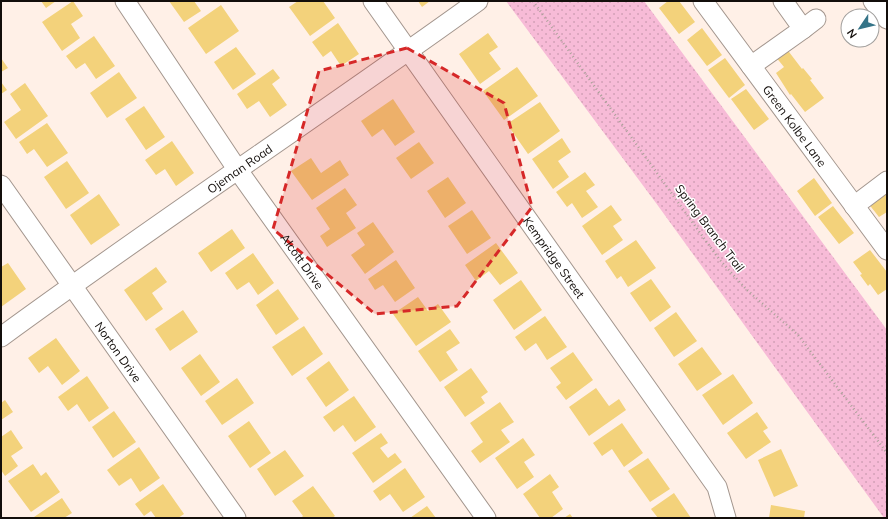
<svg xmlns="http://www.w3.org/2000/svg" width="888" height="519" viewBox="0 0 888 519" font-family="Mulish,sans-serif">
	<style>
		.green { fill: url(#green-dots) }
		.building { fill: #f3d27b }
		.lines { fill: none; stroke-linecap: round; stroke-linejoin: round }
		.minor-casing { stroke: #a3968e; stroke-width: 21 }
		.path { stroke: #aba099; stroke-width: 2.5; stroke-dasharray: 1 3; stroke-linecap: butt }
		.minor { stroke: #fff; stroke-width: 19 }
		.marked { fill: #d62828; fill-opacity: 0.2; stroke: #d62828; stroke-width: 3; stroke-dasharray: 8 5; stroke-linejoin: round }
		.labels { text-anchor: middle; dominant-baseline: central; stroke-width: 3; stroke-linejoin: round; paint-order: stroke }
		.street-label { font-size: 12px; fill: #130e0b; stroke: #fff }
	</style>
	<defs>
		<pattern id="green-dots" width="8" height="8" patternUnits="userSpaceOnUse"><rect width="8" height="8" fill="#f7bbd7"/><path d="M2 2h.1M6 6h.1" fill="none" stroke="#d3a0b7" stroke-width="1.8" stroke-linecap="round"/></pattern>
	</defs>
	<rect width="100%" height="100%" fill="#fff0e7"/>
	<path class="green" d="M 506,1 L 644,1 L 887,330 L 887,518 L 884,518 L 656,203 Z"/>
	<path class="building" d="M 41,1 L 56,1 L 46,8 Z
		M 73,1 L 83,16 L 71,24 L 80,38 L 62,51 L 42,22 Z
		M 169,1 L 194,1 L 201,11 L 184,22 Z
		M 298,1 L 323,1 L 335,18 L 310,36 L 289,7 Z
		M 418,1 L 430,1 L 422,7 Z
		M 668,1 L 679,1 L 695,22 L 679,34 L 659,8 Z
		M 221,5 L 239,31 L 206,54 L 188,28 Z
		M 338,23 L 359,54 L 341,66 L 331,51 L 323,57 L 312,42 Z
		M 702,28 L 722,55 L 707,66 L 687,40 Z
		M 488,33 L 498,47 L 489,53 L 501,69 L 480,84 L 459,54 Z
		M 94,36 L 115,66 L 96,79 L 85,63 L 76,69 L 66,56 Z
		M 236,47 L 256,74 L 233,90 L 214,62 Z
		M 786,48 L 802,69 L 803,68 L 812,79 L 810,80 L 824,98 L 805,112 L 791,94 L 790,95 L 776,73 L 784,67 L 775,56 Z
		M 1,58 L 8,68 L 1,72 Z
		M 725,58 L 745,85 L 729,98 L 708,70 Z
		M 517,67 L 538,96 L 504,120 L 483,91 Z
		M 273,69 L 280,78 L 272,84 L 287,105 L 270,117 L 259,101 L 247,109 L 237,94 Z
		M 119,72 L 137,98 L 107,118 L 90,93 Z
		M 1,82 L 7,90 L 1,94 Z
		M 25,83 L 48,116 L 16,139 L 4,122 L 21,110 L 10,94 Z
		M 746,89 L 769,119 L 754,130 L 731,99 Z
		M 393,99 L 415,132 L 395,146 L 383,129 L 372,137 L 361,121 Z
		M 540,102 L 560,131 L 528,154 L 507,124 Z
		M 144,106 L 165,137 L 146,150 L 125,119 Z
		M 47,123 L 68,153 L 47,167 L 34,149 L 27,154 L 19,142 Z
		M 562,138 L 571,152 L 558,161 L 569,177 L 553,189 L 532,159 Z
		M 172,141 L 194,173 L 176,186 L 165,169 L 156,175 L 145,160 Z
		M 419,142 L 434,163 L 411,179 L 396,158 Z
		M 311,158 L 321,173 L 340,160 L 349,175 L 312,200 L 291,171 Z
		M 67,161 L 89,193 L 66,209 L 44,177 Z
		M 585,172 L 595,185 L 586,191 L 598,207 L 582,218 L 572,203 L 567,207 L 556,192 Z
		M 448,177 L 466,203 L 445,218 L 427,191 Z
		M 814,178 L 832,203 L 815,216 L 797,191 Z
		M 345,188 L 357,205 L 346,213 L 356,228 L 327,247 L 320,236 L 330,229 L 316,208 Z
		M 887,189 L 887,212 L 879,217 L 868,203 Z
		M 99,194 L 120,225 L 91,245 L 70,215 Z
		M 611,205 L 622,220 L 613,226 L 623,240 L 602,255 L 582,226 Z
		M 833,206 L 854,233 L 839,244 L 818,217 Z
		M 472,210 L 491,238 L 467,254 L 448,226 Z
		M 373,222 L 394,252 L 365,274 L 351,255 L 365,245 L 357,233 Z
		M 232,229 L 245,248 L 211,272 L 198,253 Z
		M 636,240 L 656,268 L 628,287 L 621,276 L 617,279 L 605,261 Z
		M 496,243 L 518,273 L 500,285 L 489,271 L 476,281 L 465,265 Z
		M 870,250 L 887,272 L 887,289 L 878,295 L 870,284 L 868,286 L 860,275 L 862,274 L 853,262 Z
		M 253,253 L 274,283 L 258,295 L 249,282 L 237,290 L 225,273 Z
		M 396,260 L 415,288 L 395,302 L 383,285 L 375,290 L 368,279 Z
		M 8,263 L 26,289 L 1,307 L 1,267 Z
		M 156,267 L 167,282 L 152,293 L 163,309 L 146,321 L 124,290 Z
		M 651,279 L 671,307 L 650,322 L 630,293 Z
		M 521,280 L 542,310 L 514,330 L 493,300 Z
		M 278,289 L 299,319 L 276,335 L 256,305 Z
		M 418,297 L 428,311 L 438,304 L 451,322 L 416,346 L 393,314 Z
		M 183,310 L 198,332 L 170,351 L 155,329 Z
		M 676,312 L 697,341 L 674,357 L 654,328 Z
		M 545,316 L 567,347 L 547,360 L 536,343 L 525,351 L 515,337 Z
		M 304,326 L 323,354 L 292,376 L 272,347 Z
		M 450,329 L 460,343 L 446,352 L 458,370 L 440,382 L 418,351 Z
		M 56,338 L 80,371 L 62,385 L 48,366 L 39,373 L 28,358 Z
		M 702,347 L 722,374 L 697,391 L 678,364 Z
		M 573,352 L 593,380 L 566,400 L 556,387 L 561,383 L 550,368 Z
		M 200,354 L 220,382 L 201,396 L 181,368 Z
		M 329,361 L 349,390 L 326,407 L 306,378 Z
		M 471,368 L 488,392 L 481,397 L 485,403 L 465,417 L 444,387 Z
		M 733,374 L 753,403 L 723,425 L 702,395 Z
		M 87,376 L 109,408 L 89,422 L 77,404 L 68,411 L 58,397 Z
		M 237,378 L 254,403 L 222,425 L 205,401 Z
		M 596,388 L 609,406 L 619,399 L 626,410 L 589,436 L 569,407 Z
		M 354,396 L 376,427 L 355,442 L 343,425 L 334,432 L 323,417 Z
		M 5,400 L 13,412 L 1,420 L 1,403 Z
		M 500,402 L 514,422 L 501,430 L 510,442 L 480,463 L 471,451 L 483,442 L 470,423 Z
		M 114,411 L 136,442 L 113,458 L 92,427 Z
		M 757,412 L 768,428 L 763,431 L 771,442 L 746,459 L 727,433 Z
		M 249,421 L 271,453 L 250,468 L 228,436 Z
		M 622,423 L 643,453 L 624,467 L 612,449 L 602,456 L 593,443 Z
		M 11,430 L 23,448 L 11,456 L 18,466 L 5,476 L 1,470 L 1,437 Z
		M 381,433 L 388,443 L 380,448 L 388,458 L 395,453 L 402,462 L 373,483 L 352,453 Z
		M 523,438 L 535,455 L 524,462 L 534,477 L 517,489 L 495,458 Z
		M 139,447 L 160,478 L 140,492 L 131,478 L 119,486 L 107,470 Z
		M 781,449 L 798,486 L 774,497 L 758,460 Z
		M 285,450 L 304,476 L 275,496 L 257,469 Z
		M 648,458 L 670,489 L 650,502 L 628,471 Z
		M 33,464 L 41,476 L 46,472 L 60,492 L 31,512 L 8,481 Z
		M 405,468 L 425,497 L 403,512 L 390,494 L 380,501 L 373,491 Z
		M 550,474 L 559,487 L 552,492 L 563,509 L 551,518 L 540,518 L 523,494 Z
		M 163,484 L 184,514 L 178,518 L 156,518 L 151,511 L 144,516 L 135,504 Z
		M 313,486 L 335,516 L 332,518 L 301,518 L 303,516 L 292,501 Z
		M 674,493 L 691,518 L 658,518 L 651,509 Z
		M 62,498 L 72,513 L 64,518 L 35,518 L 34,517 Z
		M 771,505 L 805,511 L 804,518 L 769,518 Z
		M 427,506 L 436,518 L 410,518 Z
		M 570,514 L 573,518 L 564,518 Z"/>
	<g class="lines">
		<defs>
			<g id="minor">
				<path id="s1" d="M 125,1 L 237,169 L 486,518"/>
				<path id="s2" d="M 373,1 L 717,487 L 726,518"/>
				<path id="s3" d="M 703,1 L 887,250"/>
				<path d="M 873,1 L 887,19"/>
				<path d="M 803,29 L 816,19"/>
				<path d="M 751,66 L 803,29 L 783,1"/>
				<path id="s4" d="M 1,185 L 236,518"/>
				<path d="M 854,206 L 887,181"/>
				<path id="s5" d="M 1,337 C 158,222 320,115 478,1"/>
			</g>
		</defs>
		<use href="#minor" class="minor-casing"/>
		<path class="path" d="M 533,1 L 719,259 L 746,289 L 798,335 L 887,453"/>
		<use href="#minor" class="minor"/>
	</g>
	<path class="marked" d="M 407,48 L 504,103 L 532,207 L 457,306 L 375,314 L 273,229 L 319,71 Z"/>
	<g class="labels">
		<g class="street-label">
			<text stroke="none"><textPath href="#s3" startOffset="155">Green Kolbe Lane</textPath></text>
			<text stroke="none"><textPath href="#s5" startOffset="292">Ojeman Road</textPath></text>
			<text transform="translate(710 228) rotate(53)">Spring Branch Trail</text>
			<text stroke="none"><textPath href="#s2" startOffset="314">Kempridge Street</textPath></text>
			<text stroke="none"><textPath href="#s1" startOffset="315">Alcott Drive</textPath></text>
			<text stroke="none"><textPath href="#s4" startOffset="204">Norton Drive</textPath></text>
		</g>
	</g>
	<rect width="888" height="519" fill="none" stroke="#130e0b" stroke-width="4"/>
	<g transform="translate(860 28) rotate(235)"><circle r="19" fill="#ffffff" stroke="#a19f9d"/>
	<path d="M0-3L7 15L0 10L-7 15Z" fill="#357488"/>
	<text y="-6" font-size="11" font-weight="bold" text-anchor="middle" fill="#130e0b">N</text>
	</g>
</svg>
